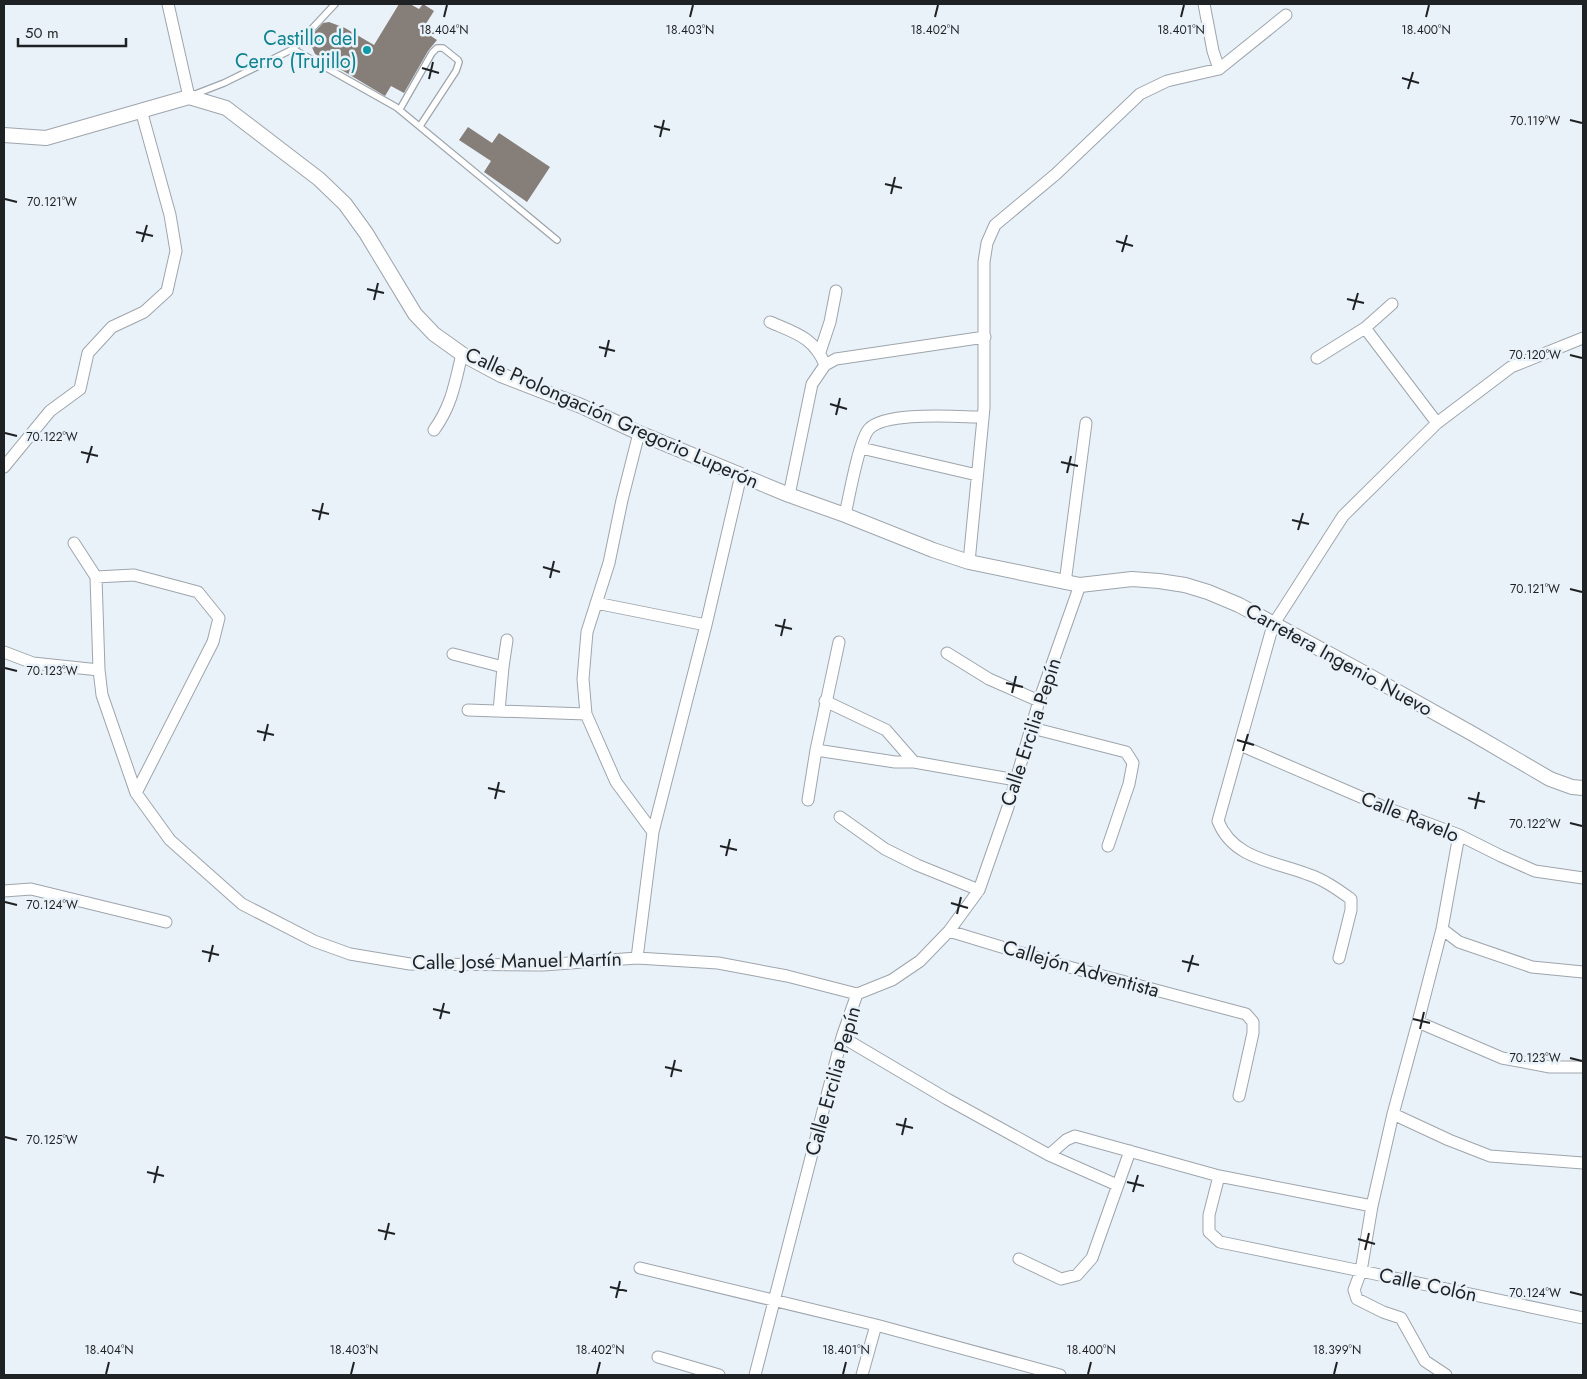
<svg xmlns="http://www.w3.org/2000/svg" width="1587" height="1379" viewBox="0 0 1587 1379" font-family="Jost,sans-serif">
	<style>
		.building { fill: #867e78 }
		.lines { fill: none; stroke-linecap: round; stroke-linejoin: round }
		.service-casing { stroke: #9ea5ac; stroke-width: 8 }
		.minor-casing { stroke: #9ea5ac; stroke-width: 13 }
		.tertiary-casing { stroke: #9ea5ac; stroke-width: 16 }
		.service { stroke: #fff; stroke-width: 5.5 }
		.minor { stroke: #fff; stroke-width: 11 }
		.tertiary { stroke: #fff; stroke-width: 14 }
		.ticks { fill: none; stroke: #1f2224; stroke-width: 2 }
		.culture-dot { fill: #0f9aa8; stroke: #eaf2f9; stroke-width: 2 }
		.labels { text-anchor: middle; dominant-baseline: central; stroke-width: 5; stroke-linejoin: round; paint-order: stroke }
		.culture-label { font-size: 20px; fill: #0d838f; stroke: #eaf2f9; text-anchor: end }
		.street-label { font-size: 20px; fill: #1f2224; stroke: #eaf2f9 }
		.ticks-label { font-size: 12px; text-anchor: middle; fill: #1f2224; stroke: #eaf2f9; stroke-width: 5; stroke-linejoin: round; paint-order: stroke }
	</style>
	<rect width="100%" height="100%" fill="#eaf2f9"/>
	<path class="building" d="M 399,4 L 410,4 L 419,9 L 423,4 L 434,11 L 422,30 L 437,40 L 428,51 L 404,93 L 391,86 L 385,96 L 315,54 L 311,45 L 312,35 L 323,23 L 329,22 L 345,28 L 374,45 Z
		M 468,127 L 492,143 L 499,133 L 550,167 L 527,202 L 484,172 L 491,161 L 459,140 Z"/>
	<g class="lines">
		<defs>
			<path id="service" d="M 293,49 L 335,4
				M 193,95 L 224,83 L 293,49 L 396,107 L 557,240
				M 400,109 L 432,53 L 437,48 L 443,48 L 458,60 L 459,62 L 456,71 L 420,126"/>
			<path id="minor" d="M 168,4 L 189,97
				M 1204,4 L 1213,51 L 1219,69
				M 770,322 C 795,333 814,337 825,365
				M 1365,328 L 1392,304
				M 820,352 L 830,322 L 836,291
				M 1317,358 L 1365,328 L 1437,423
				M 434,430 C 452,405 455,383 462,354
				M 639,433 L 622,500 L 609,563 L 587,632 L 583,679 L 586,714 L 616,782 L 653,832
				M 861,448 L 977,475
				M 4,467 L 50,411 L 80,389 L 88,353 L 112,327 L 144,312 L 167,291 L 176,251 L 170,215 L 141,110
				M 789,495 L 812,384 L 825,365 L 836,359 L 985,337
				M 845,515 C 849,497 859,440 869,429 C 886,411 958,417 983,417
				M 74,543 L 96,577 L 99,670 L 102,695 L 136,793 L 170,840 L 242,904 L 314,941 L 350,954 L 410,964 L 543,965 L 637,958 L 718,963 L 787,976 L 857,994
				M 969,562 L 984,408 L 984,262 L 987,243 L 995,225 L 1056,174 L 1140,94 L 1167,81 L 1219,69 L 1286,15
				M 96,577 L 134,575 L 198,592 L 219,618 L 213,642 L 136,793
				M 1065,583 L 1086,423
				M 596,603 L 706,625
				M 4,652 L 33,663 L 99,670
				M 947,653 L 989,679 L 1039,701
				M 453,654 L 503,667
				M 825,701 L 886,730 L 914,762 L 1016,780
				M 468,710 L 586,714
				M 499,711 L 503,667 L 507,640
				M 1032,728 L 1126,752 L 1133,763 L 1129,784 L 1108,846
				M 1240,745 L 1384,807 L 1459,835 L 1501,856 L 1535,871 L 1583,878
				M 816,750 L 895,762 L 914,762
				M 808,800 L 816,750 L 839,642
				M 840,817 L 885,849 L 917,865 L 979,890
				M 4,891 L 31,889 L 166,922
				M 1442,929 L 1459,942 L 1532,967 L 1583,972
				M 949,931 L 1054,963 L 1246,1014 L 1253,1022 L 1253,1033 L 1239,1096
				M 637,958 L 653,832 L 706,625 L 741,475
				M 1339,958 L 1351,910 L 1351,899 C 1337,889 1323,879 1307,874 C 1273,861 1233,859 1218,821 L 1273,625 L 1343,516 L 1437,423 L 1511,367 L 1583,338
				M 1418,1022 L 1502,1058 L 1550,1067 L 1583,1067
				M 842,1037 L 947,1099 L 1049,1155 L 1117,1185
				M 1393,1114 L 1449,1140 L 1490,1156 L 1583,1163
				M 1049,1155 L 1066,1140 L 1075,1136 L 1219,1176 L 1372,1206
				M 1219,1176 L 1209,1215 L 1209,1232 L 1220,1242 L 1361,1271 L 1583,1318
				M 1019,1259 L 1061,1279 L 1077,1275 L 1092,1258 L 1130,1151
				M 640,1268 L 876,1325 L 1060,1375
				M 658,1357 L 719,1375
				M 755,1375 L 842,1037 L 857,994 L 892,980 L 920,961 L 949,931 L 979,890 L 1008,807 L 1039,701 L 1080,585
				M 862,1375 L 876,1325
				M 1446,1375 L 1425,1361 L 1401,1318 L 1383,1312 L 1357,1299 L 1354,1290 L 1361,1271 L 1372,1206 L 1393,1114 L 1418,1022 L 1442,929 L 1459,835"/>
			<path id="tertiary" d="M 4,135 L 46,138 L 189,97 L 226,108 L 319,179 L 345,204 L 366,233 L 415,314 L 434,334 L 462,354 L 501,375 L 581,406 L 639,433 L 789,495 L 845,515 L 933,550 L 969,562 L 1080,585 L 1132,579 L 1159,581 L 1185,585 L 1208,592 L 1239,605 L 1364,673 L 1473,734 L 1550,779 L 1572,787 L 1583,788"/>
		</defs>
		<use href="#service" class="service-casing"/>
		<use href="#minor" class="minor-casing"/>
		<use href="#tertiary" class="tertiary-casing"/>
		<use href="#service" class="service"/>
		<use href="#minor" class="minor"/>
		<use href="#tertiary" class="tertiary"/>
	</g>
	<path class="ticks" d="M 444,17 L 447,5M 690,17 L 693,5M 935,17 L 938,5M 1181,17 L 1184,5M 1426,17 L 1429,5M 422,68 L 439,73M 1402,78 L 1419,83M 429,79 L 433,62M 1408,89 L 1413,72M 1570,120 L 1582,123M 654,126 L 670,130M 660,137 L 664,120M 885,184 L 902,188M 891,194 L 895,177M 5,199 L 17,202M 136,232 L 153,236M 1116,241 L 1133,246M 142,242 L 147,225M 1122,252 L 1127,235M 367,289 L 384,293M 1347,299 L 1364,303M 374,300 L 378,283M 1353,310 L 1358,293M 599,347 L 615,351M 1570,355 L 1582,358M 605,357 L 609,340M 830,404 L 847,409M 836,415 L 840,398M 5,433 L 17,436M 81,452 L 98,456M 1061,462 L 1078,466M 87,463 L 92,446M 1067,473 L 1071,456M 312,510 L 329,514M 319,520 L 323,503M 1292,520 L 1309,524M 1298,530 L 1303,513M 543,567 L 560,572M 550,578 L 554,561M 1570,589 L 1582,592M 775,625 L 792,629M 781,636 L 785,619M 5,668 L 17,671M 1006,683 L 1023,687M 1012,693 L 1016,676M 257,731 L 274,735M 1237,740 L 1254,745M 264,741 L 268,724M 1243,751 L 1248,734M 488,788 L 505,792M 1468,798 L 1485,802M 495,799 L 499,782M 1475,809 L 1479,792M 1570,823 L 1582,826M 720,846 L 737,850M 726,856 L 730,839M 5,902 L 17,905M 951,903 L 968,908M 957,914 L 961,897M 202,951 L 219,955M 1182,961 L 1199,965M 209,962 L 213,945M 1188,972 L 1193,955M 433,1009 L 450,1013M 440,1019 L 444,1003M 1413,1019 L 1430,1023M 1420,1029 L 1424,1012M 1570,1058 L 1582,1061M 665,1067 L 682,1071M 671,1077 L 675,1060M 896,1124 L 913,1128M 902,1135 L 906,1118M 5,1137 L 17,1140M 147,1172 L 164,1176M 1127,1182 L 1144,1186M 154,1183 L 158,1166M 1133,1192 L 1138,1175M 378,1230 L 395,1234M 1358,1239 L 1375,1244M 385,1240 L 389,1223M 1365,1250 L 1369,1233M 610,1287 L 627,1291M 1570,1292 L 1582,1295M 616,1298 L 620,1281M 106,1374 L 109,1362M 351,1374 L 354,1362M 597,1374 L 600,1362M 843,1374 L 846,1362M 1088,1374 L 1091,1362M 1334,1374 L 1337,1362"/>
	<circle class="culture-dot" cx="367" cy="50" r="5"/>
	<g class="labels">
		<g class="culture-label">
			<text x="357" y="38">Castillo del<tspan x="357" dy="23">Cerro (Trujillo)</tspan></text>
		</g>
		<g class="street-label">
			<text transform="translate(612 418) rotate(24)">Calle Prolongación Gregorio Luperón</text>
			<text transform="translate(1339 660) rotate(29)">Carretera Ingenio Nuevo</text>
			<text transform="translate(1031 732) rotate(-72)">Calle Ercilia Pepín</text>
			<text transform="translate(1410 817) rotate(22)">Calle Ravelo</text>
			<text transform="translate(517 961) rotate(-1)">Calle José Manuel Martín</text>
			<text transform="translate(1081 969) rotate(16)">Callejón Adventista</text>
			<text transform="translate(833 1081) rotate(-74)">Calle Ercilia Pepín</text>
			<text transform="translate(1428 1285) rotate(12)">Calle Colón</text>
		</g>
	</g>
	<g class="ticks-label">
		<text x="444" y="34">18.404°N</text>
		<text x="690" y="34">18.403°N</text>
		<text x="935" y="34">18.402°N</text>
		<text x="1181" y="34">18.401°N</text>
		<text x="1426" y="34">18.400°N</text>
		<text x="1535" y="125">70.119°W</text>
		<text x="52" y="206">70.121°W</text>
		<text x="1535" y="359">70.120°W</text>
		<text x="52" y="441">70.122°W</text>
		<text x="1535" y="593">70.121°W</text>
		<text x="52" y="675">70.123°W</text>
		<text x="1535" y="828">70.122°W</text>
		<text x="52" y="909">70.124°W</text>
		<text x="1535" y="1062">70.123°W</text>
		<text x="52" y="1144">70.125°W</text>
		<text x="1535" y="1297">70.124°W</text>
		<text x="109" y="1354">18.404°N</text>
		<text x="354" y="1354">18.403°N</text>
		<text x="600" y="1354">18.402°N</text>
		<text x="846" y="1354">18.401°N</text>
		<text x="1091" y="1354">18.400°N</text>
		<text x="1337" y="1354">18.399°N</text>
	</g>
	<rect width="1587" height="1379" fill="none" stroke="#1f2224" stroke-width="10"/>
	<path d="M18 38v8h108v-8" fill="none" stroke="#1f2224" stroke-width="2.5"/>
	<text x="25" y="38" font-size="15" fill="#1f2224" stroke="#eaf2f9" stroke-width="4" paint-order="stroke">50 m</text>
</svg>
